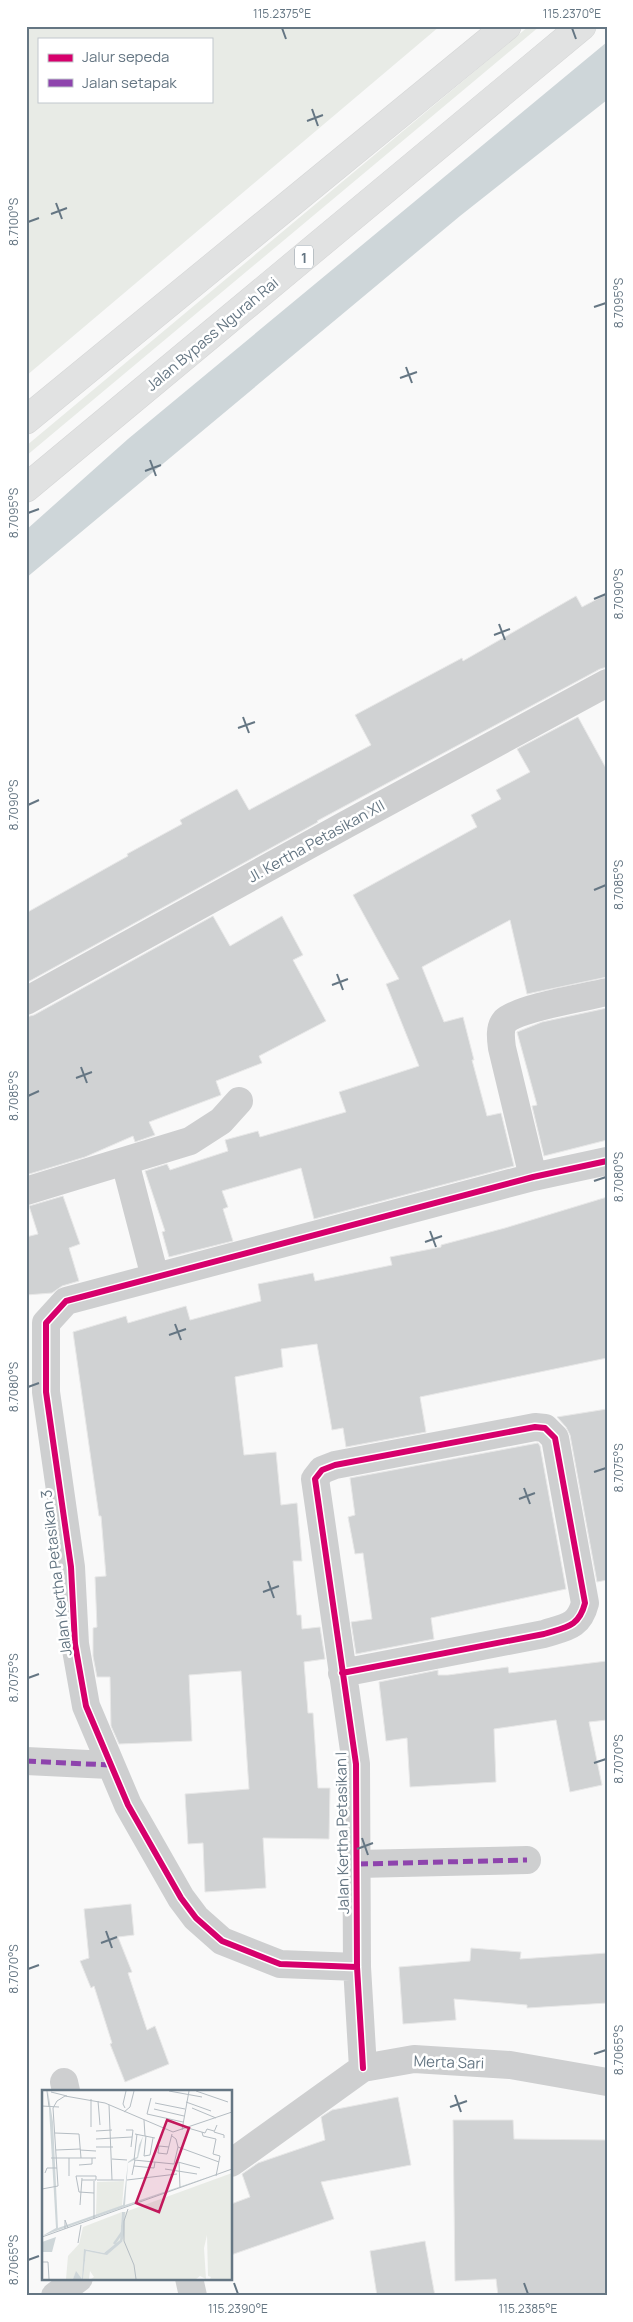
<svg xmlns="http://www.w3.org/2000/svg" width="633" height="2322" viewBox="0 0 633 2322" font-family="Manrope,sans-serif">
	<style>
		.green { fill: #e8ebe6; fill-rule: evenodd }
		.water { fill: #ced6d9 }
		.building { fill: #d0d2d3; stroke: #e8e8e8 }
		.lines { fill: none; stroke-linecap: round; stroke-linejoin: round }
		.highway-casing { stroke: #d5d6d6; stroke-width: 29 }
		.minor { stroke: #cecfd0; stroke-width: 28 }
		.highway { stroke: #e1e2e2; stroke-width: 28 }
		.quiet { stroke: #8e44ad; stroke-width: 5; stroke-dasharray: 10 5; stroke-linecap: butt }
		.cycleway-casing { stroke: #fff; stroke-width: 9 }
		.cycleway { stroke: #d6006c; stroke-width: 6 }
		.ticks { fill: none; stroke: #657683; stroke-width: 2 }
		.labels { text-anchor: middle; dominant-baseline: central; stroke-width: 5; stroke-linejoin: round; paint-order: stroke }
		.shield { fill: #fff; stroke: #939fa8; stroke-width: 1 }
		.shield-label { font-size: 14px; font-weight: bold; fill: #657683 }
		.street-label { font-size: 15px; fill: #657683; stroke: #fff }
		.inset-river { fill: none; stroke: #ced6d9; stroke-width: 2.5 }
		.inset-road { fill: none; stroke: #b5bdc3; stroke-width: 1 }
		.view { fill: #c2185b; fill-opacity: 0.15; stroke: #c2185b; stroke-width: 2.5 }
		.inset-edge { fill: none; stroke: #657683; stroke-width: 2.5 }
		.neatline { fill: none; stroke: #657683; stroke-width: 2 }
		.ticks-label { font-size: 12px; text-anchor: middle; fill: #657683 }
	</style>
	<rect width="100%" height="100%" fill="#f9f9f9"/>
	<path class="green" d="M 26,26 L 440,26 L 26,376 ZM 39,39 L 211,39 L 211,101 L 39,101 Z
		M 529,26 L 540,26 L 26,456 L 26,446 Z"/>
	<path class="water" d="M 607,42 L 607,100 L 460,216 L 26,578 L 26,530 L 128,439 Z"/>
	<path class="building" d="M 607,594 L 607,667 L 600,669 L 317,821 L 318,822 L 26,983 L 26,913 L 128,856 L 127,854 L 182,824 L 180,820 L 237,789 L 249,810 L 371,745 L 355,715 L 462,658 L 463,661 L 576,596 L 582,607 Z
		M 578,717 L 607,770 L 607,977 L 527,994 L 510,920 L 422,967 L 444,1022 L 463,1017 L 474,1060 L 472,1060 L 487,1116 L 501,1113 L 514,1166 L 314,1219 L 301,1168 L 222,1191 L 228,1207 L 223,1209 L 233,1241 L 169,1257 L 162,1232 L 165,1231 L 145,1171 L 167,1164 L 170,1170 L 228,1151 L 225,1140 L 258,1131 L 260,1137 L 346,1112 L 339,1092 L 419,1066 L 386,984 L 399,979 L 353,895 L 477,827 L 471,815 L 501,799 L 496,790 L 530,772 L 517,749 Z
		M 213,916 L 230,946 L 282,916 L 303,955 L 293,960 L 326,1021 L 259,1056 L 262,1063 L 216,1081 L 221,1095 L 149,1122 L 155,1135 L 135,1142 L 133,1136 L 85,1157 L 26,1175 L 26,1017 L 34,1015 Z
		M 607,1008 L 607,1140 L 544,1156 L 532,1106 L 537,1105 L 517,1032 L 542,1022 Z
		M 63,1196 L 80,1244 L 69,1248 L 79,1281 L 62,1286 L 52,1293 L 26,1295 L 26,1237 L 38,1234 L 29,1206 Z
		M 607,1197 L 607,1358 L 420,1397 L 426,1432 L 346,1447 L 343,1428 L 332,1430 L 317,1344 L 281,1349 L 283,1367 L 235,1377 L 244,1455 L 276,1452 L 281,1505 L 297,1503 L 302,1561 L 293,1561 L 297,1615 L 301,1615 L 302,1629 L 320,1627 L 325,1659 L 304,1662 L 308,1713 L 313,1713 L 318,1788 L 330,1788 L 329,1839 L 263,1838 L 266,1888 L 205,1892 L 203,1843 L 188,1844 L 185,1794 L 249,1789 L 241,1671 L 189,1675 L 192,1741 L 119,1744 L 111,1726 L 110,1677 L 97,1677 L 93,1656 L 93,1628 L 97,1627 L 95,1577 L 106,1576 L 101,1516 L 99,1516 L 73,1332 L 126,1316 L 128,1323 L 186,1306 L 190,1320 L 261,1301 L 258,1284 L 313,1273 L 315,1281 L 392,1265 L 390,1257 L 441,1247 L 441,1245 L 505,1228 Z
		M 607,1409 L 607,1580 L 597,1582 L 570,1435 L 566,1427 L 557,1417 Z
		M 538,1443 L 540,1446 L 566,1589 L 431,1618 L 434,1639 L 356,1654 L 351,1622 L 372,1619 L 363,1553 L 355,1554 L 348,1517 L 355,1515 L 350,1478 Z
		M 607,1661 L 607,1720 L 589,1722 L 602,1785 L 570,1792 L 556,1720 L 494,1729 L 496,1782 L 410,1787 L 407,1738 L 386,1741 L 379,1682 L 438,1670 L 438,1675 L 448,1675 L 508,1667 L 509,1673 Z
		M 131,1904 L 134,1935 L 118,1937 L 132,1972 L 128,1973 L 147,2030 L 155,2026 L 169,2064 L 125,2082 L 110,2044 L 112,2043 L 94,1986 L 91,1988 L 80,1961 L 89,1958 L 84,1909 Z
		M 471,1948 L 521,1952 L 520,1959 L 607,1953 L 607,2003 L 527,2008 L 527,2005 L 454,1999 L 456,2020 L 403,2024 L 399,1967 L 470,1961 Z
		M 398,2097 L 411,2165 L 321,2182 L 334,2219 L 231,2255 L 231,2204 L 250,2197 L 242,2174 L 258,2163 L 325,2140 L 321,2117 L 332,2110 Z
		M 453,2120 L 513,2120 L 514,2139 L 607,2140 L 607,2296 L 498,2296 L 496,2279 L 455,2281 Z
		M 425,2241 L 435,2296 L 377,2296 L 370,2251 Z"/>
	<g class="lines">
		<defs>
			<path id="highway" d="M 26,420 L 507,26
				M 26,488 L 582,26"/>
		</defs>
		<use href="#highway" class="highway-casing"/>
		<path class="minor" d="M 26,1001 L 347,824 L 607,683
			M 125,1162 L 155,1277
			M 533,1177 L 502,1048 C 501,1040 499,1028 505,1021 C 518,1008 586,997 607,992
			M 26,1191 L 190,1141 L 221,1121 L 239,1101
			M 342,1673 L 544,1634 C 566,1627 579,1627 585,1603 L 555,1438 L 545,1428 L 535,1427 L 335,1465 L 322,1470 L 315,1479 L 356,1764 L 357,1967 L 363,2068
			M 26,1761 L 109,1765
			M 358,1864 L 527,1860
			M 357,1967 L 280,1964 L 222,1941 L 196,1918 L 181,1898 L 128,1805 L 86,1706 L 75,1644 L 71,1567 L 46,1392 L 46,1323 L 66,1301 L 533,1177 L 607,1161
			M 64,2082 L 66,2091
			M 231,2163 L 363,2068 L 414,2059 L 510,2065 L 607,2082
			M 189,2278 L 193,2296
			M 55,2296 L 79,2278"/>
		<use href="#highway" class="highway"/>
		<path class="quiet" d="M 26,1761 L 109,1765
			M 358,1864 L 527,1860"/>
		<defs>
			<path id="cycleway" d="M 342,1673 L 544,1634 C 566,1627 579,1627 585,1603 L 555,1438 L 545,1428 L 535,1427 L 335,1465 L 322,1470 L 315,1479 L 356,1764 L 357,1967 L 363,2068
				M 357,1967 L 280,1964 L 222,1941 L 196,1918 L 181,1898 L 128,1805 L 86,1706 L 75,1644 L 71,1567 L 46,1392 L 46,1323 L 66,1301 L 533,1177 L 607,1161"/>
		</defs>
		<use href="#cycleway" class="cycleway-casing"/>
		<use href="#cycleway" class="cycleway"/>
	</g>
	<path class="ticks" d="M 282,28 L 286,39M 572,28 L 576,39M 312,109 L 318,126M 307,121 L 323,115M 56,203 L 62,219M 51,214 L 67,208M 28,222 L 39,218M 594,307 L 606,303M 406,367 L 412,383M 400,378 L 417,372M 150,460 L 156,476M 145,471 L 161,465M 28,513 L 39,509M 594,599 L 606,594M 499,624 L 505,640M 494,635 L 510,629M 243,717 L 249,733M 238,728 L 255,722M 28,805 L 39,800M 594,890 L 606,885M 337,974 L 343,990M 332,985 L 348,979M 81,1067 L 87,1083M 76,1078 L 92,1072M 28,1096 L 39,1091M 594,1181 L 606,1177M 430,1231 L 436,1247M 425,1242 L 442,1236M 175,1324 L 181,1340M 169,1335 L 186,1329M 28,1387 L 39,1383M 594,1472 L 606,1468M 524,1488 L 530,1504M 519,1499 L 535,1493M 268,1581 L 274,1598M 263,1592 L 279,1586M 28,1678 L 39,1674M 594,1763 L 606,1759M 362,1838 L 368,1855M 357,1849 L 373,1843M 106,1931 L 112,1948M 101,1943 L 117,1937M 28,1969 L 39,1965M 594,2054 L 606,2050M 455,2095 L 461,2112M 450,2107 L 467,2101M 28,2260 L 39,2256M 234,2283 L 238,2294M 524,2283 L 528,2294"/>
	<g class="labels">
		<rect class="shield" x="295" y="245.5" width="18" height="23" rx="4"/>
		<g class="shield-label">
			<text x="304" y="257">1</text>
		</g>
		<g class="street-label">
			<text transform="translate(212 334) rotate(-40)">Jalan Bypass Ngurah Rai</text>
			<text transform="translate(316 841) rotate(-29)">Jl. Kertha Petasikan XII</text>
			<text transform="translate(56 1573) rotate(-97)">Jalan Kertha Petasikan 3</text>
			<text transform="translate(342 1833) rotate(-91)">Jalan Kertha Petasikan I</text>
			<text transform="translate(449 2062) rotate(2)">Merta Sari</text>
		</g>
	</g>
	<g transform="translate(42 2090)">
		<rect width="190" height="190" fill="#f9f9f9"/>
		<path d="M 190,83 L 190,189 L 168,189 L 169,187 L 166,186 L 165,145 L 162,158 L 164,189 L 158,186 L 154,189 L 49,189 L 52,187 L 48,181 L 47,189 L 41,189 L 44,161 L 66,164 L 80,152 L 83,122 ZM 82,91 L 80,116 L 54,125 L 55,92 ZM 80,122 L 78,150 L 62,163 L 43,159 L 40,189 L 34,182 L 31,189 L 24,189 L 26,166 L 37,154 L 41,137 Z" fill="#e8ebe6"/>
		<path d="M 6,1 L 11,32 L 16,138 L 81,115 L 86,72 L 90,69 L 95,67 L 97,55 L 101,46 L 96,68 L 86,73 L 83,115 L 190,79 L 0,146 L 14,138 ZM 80,122 L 83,122 L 82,145 L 80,152 L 65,165 L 44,161 L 41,189 L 31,189 L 34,181 L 40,189 L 42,159 L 62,163 L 78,150 ZM 14,147 L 10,162 L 0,162 L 0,152 Z" fill="#ced6d9"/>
		<path class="inset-river" d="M 72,154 L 81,141"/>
		<path class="inset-road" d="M 5,1 L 7,17M 127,1 L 160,7M 154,1 L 186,12M 9,2 L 25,6M 109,8 L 105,24 L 141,32M 56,11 L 58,35M 144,12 L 169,21M 113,13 L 143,19M 67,15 L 70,90M 0,16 L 17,17M 83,18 L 81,14 L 84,1M 150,18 L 174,28M 112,19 L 142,26M 82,22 L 88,17 L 92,1M 102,30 L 103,46M 175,35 L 172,42 L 182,45 L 182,48M 49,37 L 49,9M 146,38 L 163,43 L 165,39 L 172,41M 84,40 L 91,40 L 89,57M 140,40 L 147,1M 54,41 L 70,40M 160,42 L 161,46 L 174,49 L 171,64 L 178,66 L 174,86M 13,43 L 37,44 L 39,68M 93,44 L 113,48M 95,44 L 92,70 L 132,74 L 136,57 L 134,49 L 130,46M 104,46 L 102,66 L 108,65 L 111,48M 54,49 L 90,47M 54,57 L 71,57M 127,57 L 117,56 L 116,63 L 125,64 L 130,44M 136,57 L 177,72M 14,60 L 38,59M 38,60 L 54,61M 9,68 L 54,68M 70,69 L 85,70M 136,72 L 158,78M 137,72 L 138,98M 37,75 L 50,74 L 50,68M 92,76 L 112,78 L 113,72M 123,79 L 155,84M 3,83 L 5,78 L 15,78M 90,85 L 93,70M 27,86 L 27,68M 40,90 L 54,90 L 54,86 L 34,86 L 37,102 L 52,103M 55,90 L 82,90M 85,90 L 135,84M 0,99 L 16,96 L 11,18 L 15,11 L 23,6 L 63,13 L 131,42 L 190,22M 38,115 L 40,88M 86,119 L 82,131 L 82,151 L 92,175 L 94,189M 52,129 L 52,91M 23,139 L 23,130 L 26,138M 0,147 L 190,79M 36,153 L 39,135M 0,172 L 6,172 L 7,189"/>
		<path class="view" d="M 125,30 L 147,38 L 117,122 L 94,113 Z"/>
		<rect width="190" height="190" class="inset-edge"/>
	</g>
	<rect width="633" height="2322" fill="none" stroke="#ffffff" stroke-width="55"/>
	<rect x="38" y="38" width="175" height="65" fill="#ffffff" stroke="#c1c8cd"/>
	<rect x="48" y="54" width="25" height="8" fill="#d6006c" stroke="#c1c8cd"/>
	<text x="82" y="62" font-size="15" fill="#657683">Jalur sepeda</text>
	<rect x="48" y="79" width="25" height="8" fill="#8e44ad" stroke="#c1c8cd"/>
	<text x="82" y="88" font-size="15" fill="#657683">Jalan setapak</text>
	<rect x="28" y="28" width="578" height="2266" class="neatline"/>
	<g class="ticks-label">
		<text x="282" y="18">115.2375°E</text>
		<text x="572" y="18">115.2370°E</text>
		<text transform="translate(14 222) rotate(-90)" y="4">8.7100°S</text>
		<text transform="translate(619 303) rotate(-90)" y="4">8.7095°S</text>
		<text transform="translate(14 513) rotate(-90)" y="4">8.7095°S</text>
		<text transform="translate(619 594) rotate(-90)" y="4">8.7090°S</text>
		<text transform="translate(14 805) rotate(-90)" y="4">8.7090°S</text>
		<text transform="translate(619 885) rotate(-90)" y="4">8.7085°S</text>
		<text transform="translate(14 1096) rotate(-90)" y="4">8.7085°S</text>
		<text transform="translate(619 1177) rotate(-90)" y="4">8.7080°S</text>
		<text transform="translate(14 1387) rotate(-90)" y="4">8.7080°S</text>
		<text transform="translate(619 1468) rotate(-90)" y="4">8.7075°S</text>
		<text transform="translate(14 1678) rotate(-90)" y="4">8.7075°S</text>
		<text transform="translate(619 1759) rotate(-90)" y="4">8.7070°S</text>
		<text transform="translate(14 1969) rotate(-90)" y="4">8.7070°S</text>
		<text transform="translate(619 2050) rotate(-90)" y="4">8.7065°S</text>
		<text transform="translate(14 2260) rotate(-90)" y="4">8.7065°S</text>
		<text x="238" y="2313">115.2390°E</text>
		<text x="528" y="2313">115.2385°E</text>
	</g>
</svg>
